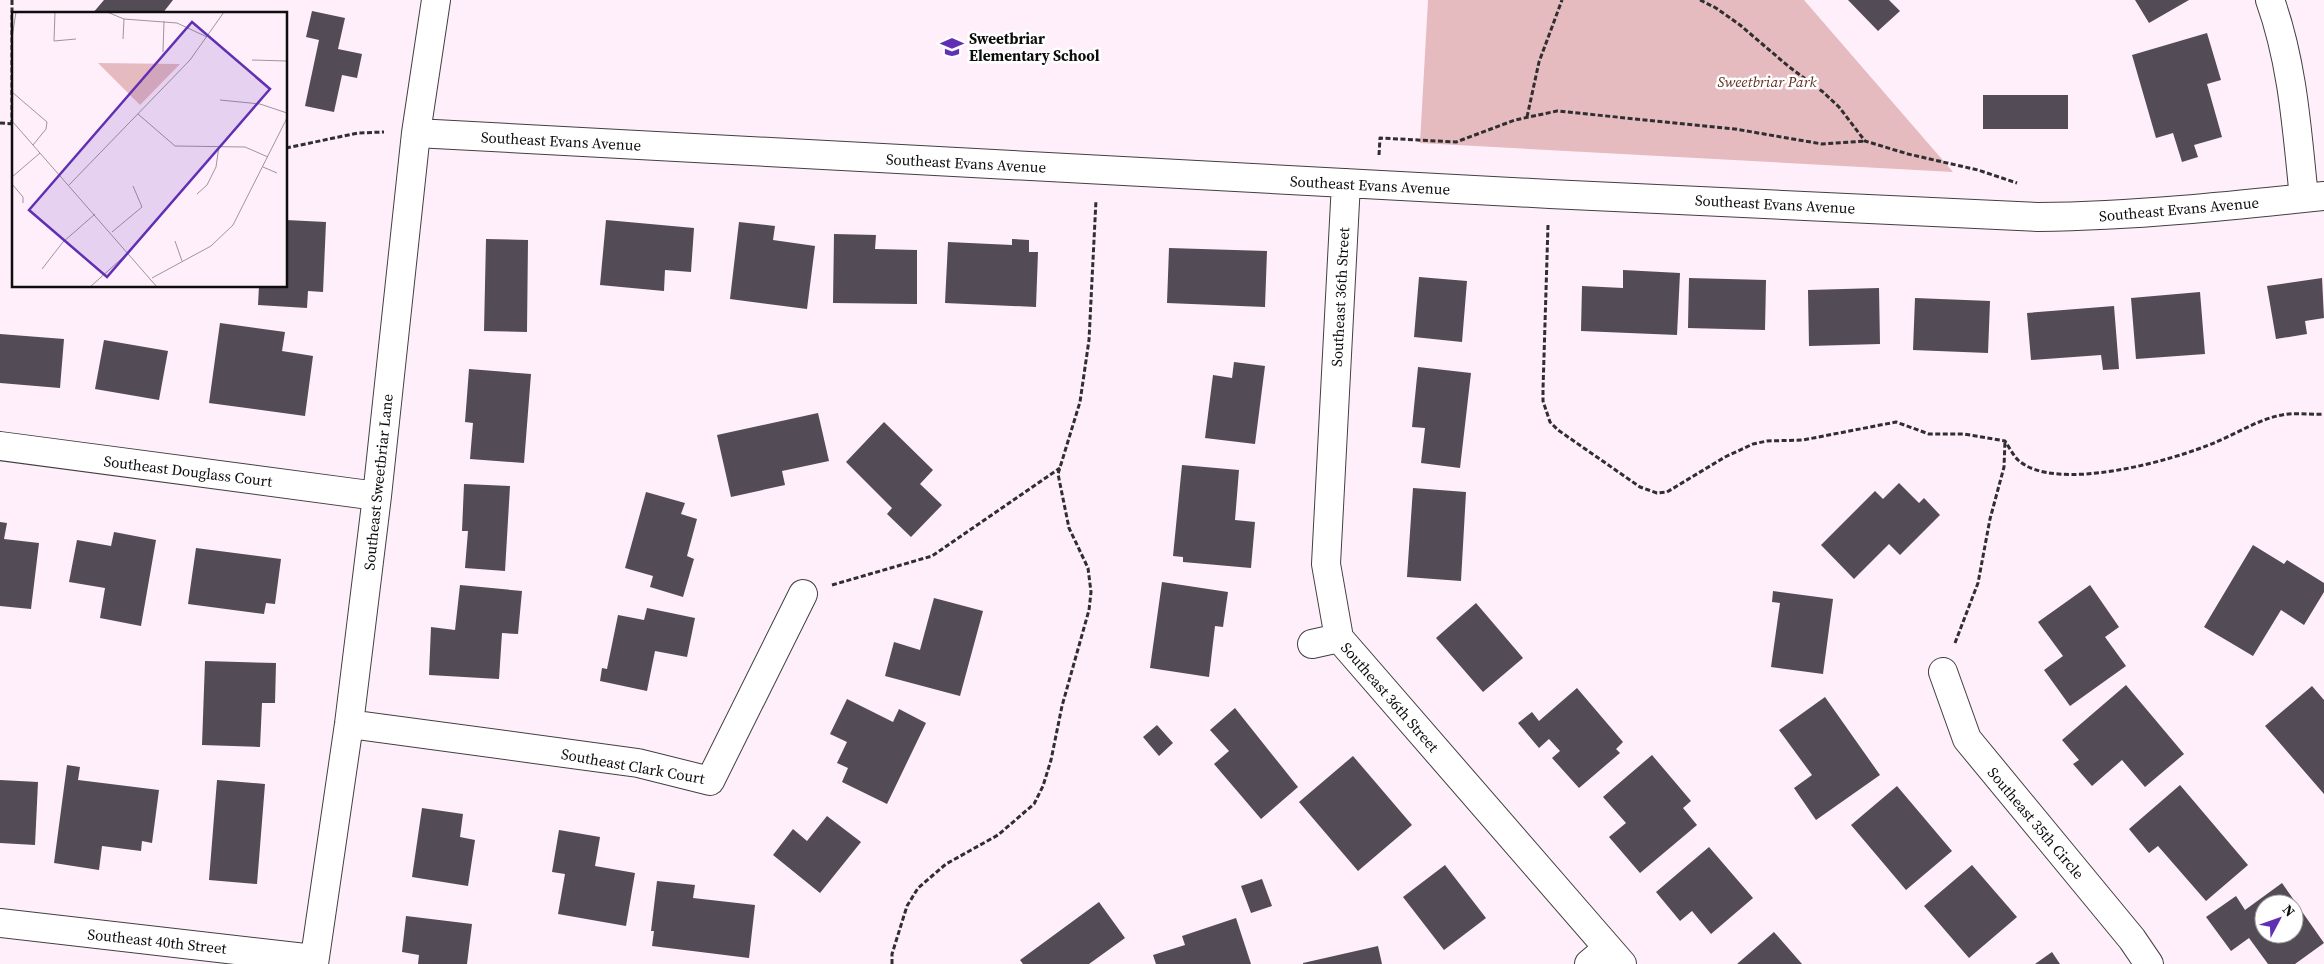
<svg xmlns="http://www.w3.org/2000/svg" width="2324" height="964" viewBox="0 0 2324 964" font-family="'Source Serif 4',serif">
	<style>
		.green { fill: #e6bbbf }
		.building { fill: #534b55; fill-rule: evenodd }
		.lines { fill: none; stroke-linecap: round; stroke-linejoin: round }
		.minor-casing { stroke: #404040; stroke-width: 30 }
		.path { stroke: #2f2f2f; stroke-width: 3; stroke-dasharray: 5 2.5; stroke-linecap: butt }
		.minor { stroke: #fff; stroke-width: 28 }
		.labels { text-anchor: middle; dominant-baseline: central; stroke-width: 5; stroke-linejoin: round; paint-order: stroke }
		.poi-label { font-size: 15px; font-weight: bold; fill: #0d0d0d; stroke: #fff; text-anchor: start }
		.park-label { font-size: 15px; font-style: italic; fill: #612f22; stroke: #fff }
		.street-label { font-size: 15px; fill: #0d0d0d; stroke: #fff }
		.inset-road { fill: none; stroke: #9e959c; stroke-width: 1 }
		.view { fill: #602fb4; fill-opacity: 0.15; stroke: #602fb4; stroke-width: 2.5 }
		.inset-edge { fill: none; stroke: #0d0d0d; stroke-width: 2.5 }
	</style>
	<rect width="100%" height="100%" fill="#feeffb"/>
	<path class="green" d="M 1428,0 L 1804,0 L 1953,172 L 1420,143 Z"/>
	<path class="building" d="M 104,0 L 173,0 L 162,14 L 92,14 Z
		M 1848,0 L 1889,0 L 1900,11 L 1878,31 Z
		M 2135,0 L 2189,0 L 2149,23 Z
		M 312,11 L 345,18 L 338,49 L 362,54 L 357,78 L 342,75 L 334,112 L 305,106 L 319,40 L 306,37 Z
		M 2207,33 L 2221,80 L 2207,84 L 2222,137 L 2194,145 L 2198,157 L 2182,162 L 2173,133 L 2156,138 L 2132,55 Z
		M 1983,95 L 2068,95 L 2068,129 L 1983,129 Z
		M 286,220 L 326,222 L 323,292 L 308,291 L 307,308 L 258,305 L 259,286 L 286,286 Z
		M 606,220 L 694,228 L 691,272 L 665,270 L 664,291 L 600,285 Z
		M 739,222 L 775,226 L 773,240 L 815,246 L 807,309 L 730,299 Z
		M 834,234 L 876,235 L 875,249 L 917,250 L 917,304 L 833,303 Z
		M 486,239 L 528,240 L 527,332 L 484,331 Z
		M 1012,239 L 1029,240 L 1029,252 L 1038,252 L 1036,307 L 945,303 L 948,242 L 1012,245 Z
		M 1169,248 L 1267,251 L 1265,307 L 1167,303 Z
		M 1623,270 L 1680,273 L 1677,335 L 1581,331 L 1582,286 L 1623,288 Z
		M 1419,277 L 1467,281 L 1462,342 L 1414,337 Z
		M 1689,278 L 1766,280 L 1765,330 L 1688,328 Z
		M 2322,278 L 2324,318 L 2305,321 L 2307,334 L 2276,339 L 2267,286 Z
		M 1879,288 L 1880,344 L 1809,346 L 1808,290 Z
		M 2200,292 L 2205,354 L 2136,359 L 2131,298 Z
		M 1915,298 L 1990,301 L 1988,353 L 1913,350 Z
		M 2114,306 L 2119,369 L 2103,370 L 2101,355 L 2031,360 L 2027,313 Z
		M 220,323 L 285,332 L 282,351 L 313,356 L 305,416 L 209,403 Z
		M 0,334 L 64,339 L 60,388 L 0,383 Z
		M 104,340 L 168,351 L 159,400 L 95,389 Z
		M 1234,362 L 1265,366 L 1255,444 L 1205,438 L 1213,375 L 1232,378 Z
		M 1418,367 L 1471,373 L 1460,468 L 1421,463 L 1425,428 L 1412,427 Z
		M 469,369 L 531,374 L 524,463 L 470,459 L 473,423 L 465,422 Z
		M 818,413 L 829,461 L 782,471 L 785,485 L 731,497 L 717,435 Z
		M 884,422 L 933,470 L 920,484 L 942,505 L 911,537 L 887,514 L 892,508 L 846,462 Z
		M 1182,465 L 1239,470 L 1235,520 L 1255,522 L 1251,568 L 1183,562 L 1183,557 L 1173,556 Z
		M 1899,483 L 1919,503 L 1924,498 L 1940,515 L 1900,555 L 1889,544 L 1854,579 L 1821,545 L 1875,491 L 1883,499 Z
		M 464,484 L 510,486 L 505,571 L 465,568 L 468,531 L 462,531 Z
		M 1413,488 L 1466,492 L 1461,581 L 1407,577 Z
		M 646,492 L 685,503 L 681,514 L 697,519 L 687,556 L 694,559 L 683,597 L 650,587 L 653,576 L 625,568 Z
		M 0,522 L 7,523 L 4,539 L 39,543 L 31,609 L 0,606 Z
		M 114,532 L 156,540 L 141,626 L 100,618 L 105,588 L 69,582 L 77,540 L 111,546 Z
		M 2253,545 L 2284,564 L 2287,560 L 2324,583 L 2324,592 L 2304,625 L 2281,610 L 2253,656 L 2204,627 Z
		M 196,548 L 281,559 L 275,604 L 266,603 L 264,614 L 188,604 Z
		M 1162,582 L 1228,592 L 1223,627 L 1215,626 L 1209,677 L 1150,668 Z
		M 460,585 L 522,591 L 518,634 L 502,633 L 499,679 L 429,675 L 431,627 L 455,630 Z
		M 2090,585 L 2119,627 L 2105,637 L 2126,666 L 2070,706 L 2044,670 L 2063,656 L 2038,622 Z
		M 1773,591 L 1833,599 L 1823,674 L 1771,667 L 1780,603 L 1772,602 Z
		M 934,598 L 983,611 L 960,696 L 885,676 L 894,642 L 920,650 Z
		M 1476,603 L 1523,658 L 1483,692 L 1436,638 Z
		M 647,608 L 695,618 L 687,657 L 655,651 L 647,691 L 600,681 L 602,668 L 607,669 L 618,615 L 644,620 Z
		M 205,661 L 276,663 L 275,703 L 262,703 L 260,747 L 202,745 Z
		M 2126,685 L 2184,754 L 2145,787 L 2122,760 L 2092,786 L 2073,764 L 2079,760 L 2062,740 Z
		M 2312,686 L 2324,700 L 2324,794 L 2265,726 Z
		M 1577,688 L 1623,742 L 1616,749 L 1620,753 L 1579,788 L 1552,758 L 1560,751 L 1549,739 L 1539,748 L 1518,723 L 1532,712 L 1539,721 Z
		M 1825,697 L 1880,775 L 1816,820 L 1794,788 L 1812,775 L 1779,730 Z
		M 847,699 L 893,722 L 899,709 L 926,723 L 887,804 L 842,782 L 848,768 L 837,763 L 847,742 L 830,734 Z
		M 1235,708 L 1298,787 L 1261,819 L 1214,764 L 1229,751 L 1210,730 Z
		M 1157,725 L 1173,743 L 1159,756 L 1143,737 Z
		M 1652,755 L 1691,801 L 1683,808 L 1697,825 L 1640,873 L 1609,837 L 1626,823 L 1603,797 Z
		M 1353,756 L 1412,825 L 1358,871 L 1299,802 Z
		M 67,765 L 80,767 L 78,780 L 159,790 L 152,843 L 142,841 L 141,851 L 102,846 L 99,870 L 54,863 Z
		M 0,780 L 38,782 L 35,845 L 0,843 Z
		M 217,780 L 265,784 L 257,884 L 209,880 Z
		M 2180,785 L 2248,865 L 2206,901 L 2158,846 L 2149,853 L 2129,829 Z
		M 1897,786 L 1952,851 L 1906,890 L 1851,825 Z
		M 422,808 L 463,814 L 460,837 L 475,840 L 468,886 L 412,877 Z
		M 827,816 L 861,842 L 820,893 L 773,855 L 793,829 L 807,841 Z
		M 559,830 L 600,837 L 595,866 L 635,873 L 626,926 L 558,914 L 565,874 L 552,872 Z
		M 1709,847 L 1753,898 L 1711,934 L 1692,911 L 1680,921 L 1656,892 Z
		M 1445,865 L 1486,918 L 1444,950 L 1403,897 Z
		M 1972,865 L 2017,917 L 1969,958 L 1924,906 Z
		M 1262,879 L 1272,906 L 1251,913 L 1241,886 Z
		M 657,881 L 695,885 L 693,898 L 755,905 L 749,958 L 652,946 L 654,931 L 651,931 Z
		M 2282,883 L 2324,943 L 2295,964 L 2268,964 L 2249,938 L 2231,951 L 2206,917 L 2236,896 L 2245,910 ZM 2264,904 L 2294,904 L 2294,934 L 2264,934 Z
		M 1099,902 L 1125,938 L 1089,964 L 1023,964 L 1020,960 Z
		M 406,916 L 472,924 L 467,964 L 418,964 L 419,955 L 402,952 Z
		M 1236,918 L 1251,964 L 1156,964 L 1153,955 L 1185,945 L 1182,936 Z
		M 1774,932 L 1802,964 L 1737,964 Z
		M 1378,946 L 1382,964 L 1303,964 L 1303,963 Z
		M 2052,952 L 2060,964 L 2035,964 Z"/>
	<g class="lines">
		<defs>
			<path id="minor" d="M 2270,0 C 2293,64 2297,131 2304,198
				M 416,133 L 1550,194 L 2038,217 C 2134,216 2229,206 2324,196
				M 1346,183 L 1326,564 L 1339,638 L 1622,964
				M 0,446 L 377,496
				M 1312,644 L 1339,638
				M 1943,672 L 1967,739 L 2132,939 L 2149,964
				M 349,724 L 638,763 L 710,781 L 803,594
				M 0,923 L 314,959
				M 314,964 L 349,724 L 377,496 L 416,133 L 436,0
				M 1589,964 L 1608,948"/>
		</defs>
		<use href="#minor" class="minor-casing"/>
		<path class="path" d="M 12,0 L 12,124
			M 1700,0 L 1716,8 L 1740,25 L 1788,66 L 1823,92 L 1839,107 L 1865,141 L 1908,154 L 1978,170 L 2017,183
			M 1527,117 L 1539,62 L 1562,0
			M 0,123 L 14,124
			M 286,148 L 358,133 L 384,132
			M 1379,155 L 1380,138 L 1456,142 L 1515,120 L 1557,111 L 1735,129 L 1822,144 L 1865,141
			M 1548,225 L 1543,389 L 1543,401 L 1550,422 L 1558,430 L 1640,487 L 1657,493 L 1667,492 L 1725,457 L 1753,444 L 1767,441 L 1803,440 L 1896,422 L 1929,434 L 1964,434 L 2005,441 C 2009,447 2013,455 2018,460 C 2055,494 2175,460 2216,442 C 2238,433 2259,419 2282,415 C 2296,412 2310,415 2324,414
			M 832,585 L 932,556 L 1060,468
			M 1955,643 L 1978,583 L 1990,519 L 2004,467 L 2005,441
			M 892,964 L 892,954 L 907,906 L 918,888 L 946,864 L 998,835 L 1034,804 L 1043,786 L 1051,760 L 1062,706 L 1089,610 L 1091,592 L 1088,568 L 1069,528 L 1058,474 L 1080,402 L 1089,340 L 1096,200"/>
		<use href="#minor" class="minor"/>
	</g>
	<defs>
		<symbol id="school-bare" viewBox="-9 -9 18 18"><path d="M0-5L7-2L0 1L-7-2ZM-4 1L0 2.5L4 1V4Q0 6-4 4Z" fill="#602fb4" stroke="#fff" stroke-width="2.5" paint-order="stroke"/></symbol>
	</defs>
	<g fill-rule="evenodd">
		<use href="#school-bare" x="936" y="31" width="32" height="32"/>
	</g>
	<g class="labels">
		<g class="poi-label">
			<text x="969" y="38">Sweetbriar<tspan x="969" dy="17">Elementary School</tspan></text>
		</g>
		<g class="park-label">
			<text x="1767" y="81">Sweetbriar Park</text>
		</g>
		<g class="street-label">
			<text transform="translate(561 141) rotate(3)">Southeast Evans Avenue</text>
			<text transform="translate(966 163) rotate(3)">Southeast Evans Avenue</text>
			<text transform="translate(1370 185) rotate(3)">Southeast Evans Avenue</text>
			<text transform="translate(1775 204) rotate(3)">Southeast Evans Avenue</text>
			<text transform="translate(2179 209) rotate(-5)">Southeast Evans Avenue</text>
			<text transform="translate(1340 297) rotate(-87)">Southeast 36th Street</text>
			<text transform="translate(188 471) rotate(7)">Southeast Douglass Court</text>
			<text transform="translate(378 482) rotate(-84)">Southeast Sweetbriar Lane</text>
			<text transform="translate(1390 697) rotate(49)">Southeast 36th Street</text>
			<text transform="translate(633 766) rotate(10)">Southeast Clark Court</text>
			<text transform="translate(2036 823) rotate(50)">Southeast 35th Circle</text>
			<text transform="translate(157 941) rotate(6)">Southeast 40th Street</text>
		</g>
	</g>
	<g transform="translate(12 12)">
		<rect width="275" height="275" fill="#feeffb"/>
		<path d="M 86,51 L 168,52 L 128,93 Z" fill="#e6bbbf"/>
		<path class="inset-road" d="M 43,0 L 42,29 L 64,27M 95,0 L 112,7 L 165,11 L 195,25M 0,26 L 4,0M 111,27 L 112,7M 151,40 L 152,9M 240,48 L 275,49M 0,80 L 35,110 L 34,117 L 21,133M 208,88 L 248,92 L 275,101M 126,102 L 163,134 L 233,135 L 256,145M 0,109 L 145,275M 251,155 L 265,161M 0,165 L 28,141M 0,172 L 11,185 L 11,191M 57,173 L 178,48 L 212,0M 185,182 L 195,173 L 204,155 L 207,134M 100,220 L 130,195 L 121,174M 163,229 L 170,249M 30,257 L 51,230 L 83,202M 140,266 L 199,234 L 221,213 L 275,106M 78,275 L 117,240"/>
		<path class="view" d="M 180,10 L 258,77 L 95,265 L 17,198 Z"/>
		<rect width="275" height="275" class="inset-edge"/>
	</g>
	<g transform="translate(2279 919) rotate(49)"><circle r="24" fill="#ffffff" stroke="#9e9e9e"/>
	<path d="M0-4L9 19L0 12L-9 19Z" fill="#602fb4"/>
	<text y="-8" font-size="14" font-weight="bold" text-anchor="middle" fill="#0d0d0d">N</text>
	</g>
</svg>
